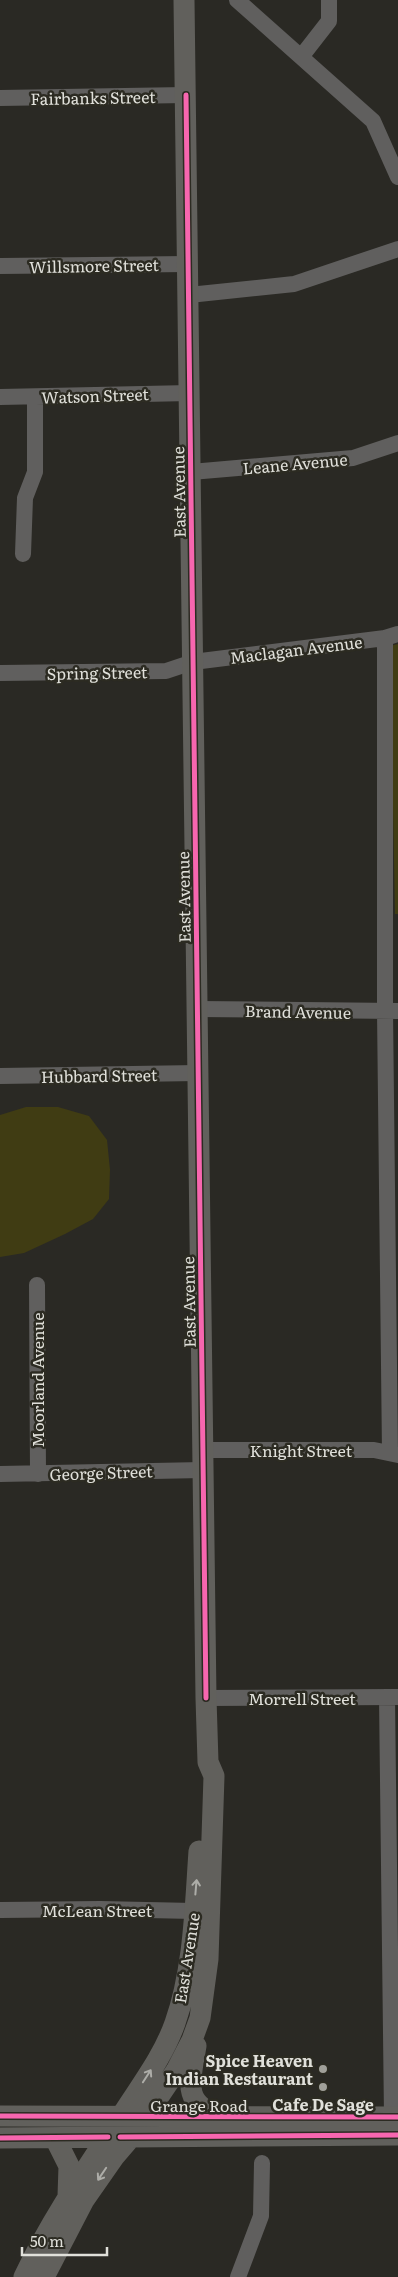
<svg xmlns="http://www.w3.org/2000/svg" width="398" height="2277" viewBox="0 0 398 2277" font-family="Literata,serif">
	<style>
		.green { fill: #403c13 }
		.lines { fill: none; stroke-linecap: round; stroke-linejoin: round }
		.minor { stroke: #605f5e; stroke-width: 16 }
		.major { stroke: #61605c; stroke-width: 21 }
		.cycleway-casing { stroke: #2c2b22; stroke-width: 8 }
		.cycleway { stroke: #f766af; stroke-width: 5 }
		.oneway { stroke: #adada8 }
		.poi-dot { fill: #a0a09a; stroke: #2c2b22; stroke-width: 2 }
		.labels { text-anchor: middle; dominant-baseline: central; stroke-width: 5; stroke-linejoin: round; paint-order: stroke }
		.street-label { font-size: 16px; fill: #e0e0da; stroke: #2c2b22 }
		.poi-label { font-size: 16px; font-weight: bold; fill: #e0e0da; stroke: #2c2b22; text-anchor: end }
	</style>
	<rect width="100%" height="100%" fill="#2a2924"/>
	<path class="green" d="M 398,644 L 398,914 L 395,914 L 390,646 Z
		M 26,1107 L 58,1107 L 89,1116 L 107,1140 L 110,1170 L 109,1199 L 93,1219 L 65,1234 L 24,1253 L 0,1257 L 0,1115 Z"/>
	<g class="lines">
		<path class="minor" d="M 237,0 L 373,121 L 398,177
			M 301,57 L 329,21 L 329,0
			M 0,98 L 186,95
			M 0,266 L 188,264
			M 189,295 L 294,284 L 398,249
			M 0,397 L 190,393
			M 191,472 L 353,458 L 398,443
			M 23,554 L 25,498 L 35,472 L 35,397
			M 385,638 L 385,1011 L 390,1453
			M 0,673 L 166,671 L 193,662 L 385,638 L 398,634
			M 197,1009 L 398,1011
			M 0,1076 L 198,1073
			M 37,1285 L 38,1474
			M 203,1450 L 374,1450 L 398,1455
			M 0,1474 L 203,1470
			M 387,1697 L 392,2117 L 397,2126
			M 206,1698 L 398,1697
			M 0,1910 L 100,1909 L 194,1911
			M 238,2277 L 261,2216 L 262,2163"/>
		<path class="major" d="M 196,2046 C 191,2078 180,2104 220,2116
			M 0,2116 L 398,2117
			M 0,2138 L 398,2135
			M 55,2138 L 69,2166 L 68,2196
			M 24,2277 C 51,2220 87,2168 122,2115 C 141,2085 163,2057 175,2023 C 194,1969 195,1907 199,1851
			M 44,2277 L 84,2200 L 114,2157 L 132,2136 L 176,2071 L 192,2040 L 200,2018 L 208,1959 L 214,1776 L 208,1762 L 206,1698 L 184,0"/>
		<defs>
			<path id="cycleway" d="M 186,95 L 206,1698
				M 0,2116 L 398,2117
				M 120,2137 L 398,2135
				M 0,2138 L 108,2137"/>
		</defs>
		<use href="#cycleway" class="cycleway-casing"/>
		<use href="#cycleway" class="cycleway"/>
	</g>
	<defs><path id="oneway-shaft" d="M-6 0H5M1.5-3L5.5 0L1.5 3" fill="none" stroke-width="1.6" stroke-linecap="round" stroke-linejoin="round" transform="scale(1.25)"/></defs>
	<g class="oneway">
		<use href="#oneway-shaft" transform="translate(196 1887) rotate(-85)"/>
		<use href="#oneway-shaft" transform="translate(147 2076) rotate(-57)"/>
		<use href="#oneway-shaft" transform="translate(102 2174) rotate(124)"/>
	</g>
	<g class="poi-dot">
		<circle cx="323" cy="2069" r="5"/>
		<circle cx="323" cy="2087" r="5"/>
	</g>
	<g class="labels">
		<g class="street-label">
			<text transform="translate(93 97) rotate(-1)">Fairbanks Street</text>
			<text transform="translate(94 265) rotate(-1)">Willsmore Street</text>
			<text transform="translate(95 395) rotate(-2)">Watson Street</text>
			<text transform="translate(295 463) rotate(-5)">Leane Avenue</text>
			<text transform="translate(178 492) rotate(-91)">East Avenue</text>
			<text transform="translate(296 649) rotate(-7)">Maclagan Avenue</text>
			<text transform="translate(97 672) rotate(-1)">Spring Street</text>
			<text transform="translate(183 897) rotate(-91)">East Avenue</text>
			<text transform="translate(298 1011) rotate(1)">Brand Avenue</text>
			<text transform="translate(99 1075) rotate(-1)">Hubbard Street</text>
			<text transform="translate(188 1302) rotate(-91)">East Avenue</text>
			<text transform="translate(37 1380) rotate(-90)">Moorland Avenue</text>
			<text x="301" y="1450">Knight Street</text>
			<text transform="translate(101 1472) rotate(-2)">George Street</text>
			<text x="302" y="1698">Morrell Street</text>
			<text x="97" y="1910">McLean Street</text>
			<text transform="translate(186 1958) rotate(-81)">East Avenue</text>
			<text x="199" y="2105">Grange Road</text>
		</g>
		<g class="poi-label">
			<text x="313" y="2060">Spice Heaven<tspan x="313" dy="18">Indian Restaurant</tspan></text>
			<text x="323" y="2104" text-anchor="middle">Cafe De Sage</text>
		</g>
	</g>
	<path d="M22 2247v8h85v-8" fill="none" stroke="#e0e0da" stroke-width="2.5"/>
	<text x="30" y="2247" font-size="15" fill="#e0e0da" stroke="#2c2b22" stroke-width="4" paint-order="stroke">50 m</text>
</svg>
